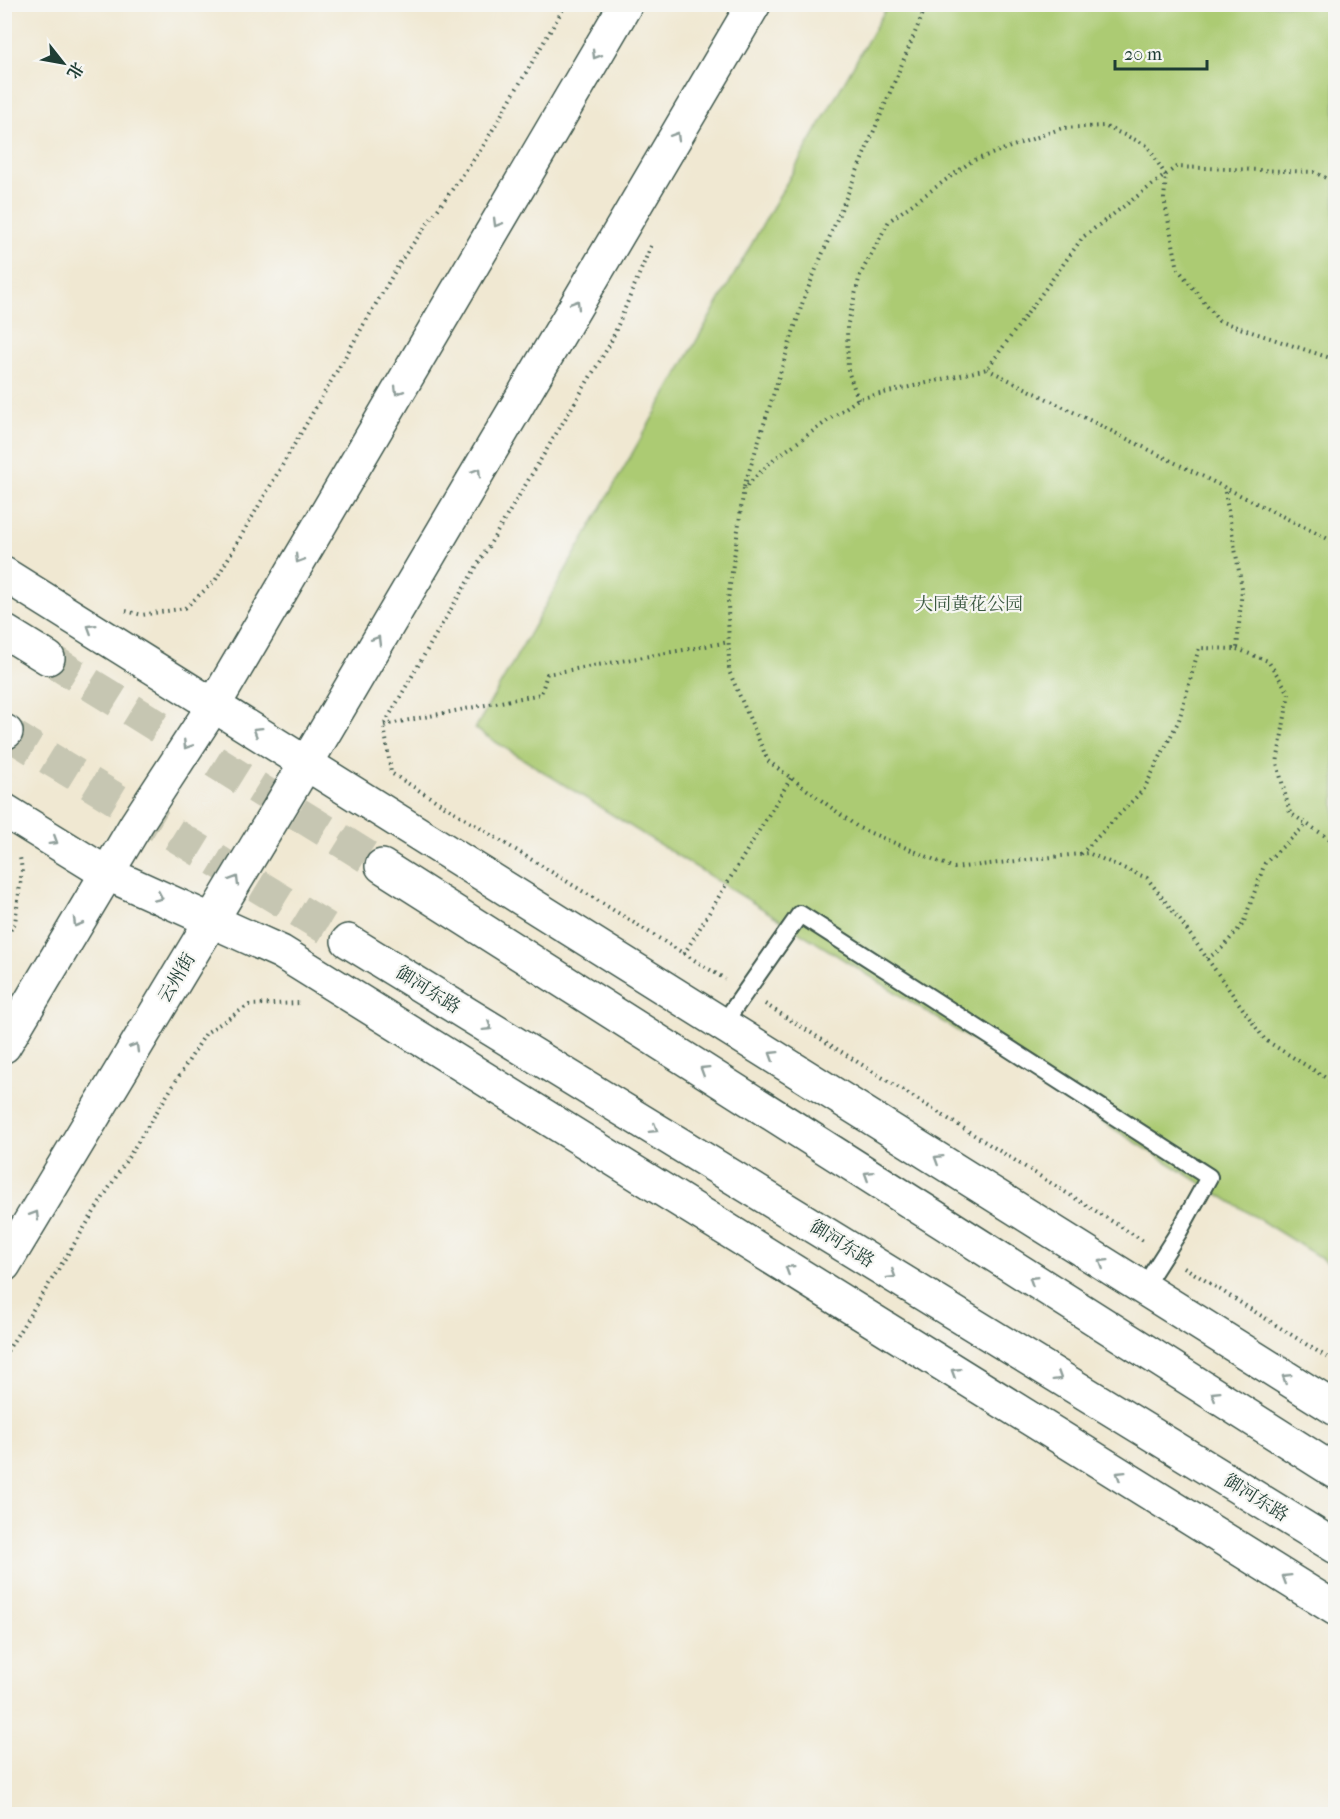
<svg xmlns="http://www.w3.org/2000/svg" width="1340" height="1819" viewBox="0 0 1340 1819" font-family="'IM FELL French Canon','Noto Serif SC',serif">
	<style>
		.green { fill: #accb73; stroke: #668454; stroke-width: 1.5 }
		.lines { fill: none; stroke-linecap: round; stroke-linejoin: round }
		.primary-tunnel { stroke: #c6c6b2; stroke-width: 33; stroke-dasharray: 33 16; stroke-linecap: butt }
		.lane-casing { stroke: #3e574c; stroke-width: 20 }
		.primary-casing { stroke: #3e574c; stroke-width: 36 }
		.path { stroke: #3e574c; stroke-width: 4; stroke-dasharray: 1.5 4.5; stroke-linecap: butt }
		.lane { stroke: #fff; stroke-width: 16 }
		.primary { stroke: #fff; stroke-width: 33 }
		.oneway { stroke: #8f9e9a }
		.labels { text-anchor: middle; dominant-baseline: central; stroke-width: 4.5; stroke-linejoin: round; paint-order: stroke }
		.park-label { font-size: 18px; fill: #3b5941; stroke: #f6f6f2 }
		.street-label { font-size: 18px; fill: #1f3d34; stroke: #f6f6f2 }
	</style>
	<rect width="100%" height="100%" fill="#f6f6f2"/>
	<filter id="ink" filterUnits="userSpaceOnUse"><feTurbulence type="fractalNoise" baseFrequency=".0167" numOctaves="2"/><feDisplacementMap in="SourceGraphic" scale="12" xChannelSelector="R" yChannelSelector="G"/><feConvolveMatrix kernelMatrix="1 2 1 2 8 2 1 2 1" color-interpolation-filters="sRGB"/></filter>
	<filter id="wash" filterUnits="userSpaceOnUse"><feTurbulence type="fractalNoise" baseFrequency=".008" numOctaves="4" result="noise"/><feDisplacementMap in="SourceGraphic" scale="24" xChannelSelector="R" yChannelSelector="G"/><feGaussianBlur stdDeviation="1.35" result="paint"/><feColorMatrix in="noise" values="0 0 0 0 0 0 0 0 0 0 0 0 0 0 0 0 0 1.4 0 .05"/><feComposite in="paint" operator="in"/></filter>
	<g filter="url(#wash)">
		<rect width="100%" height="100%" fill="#f0e8d2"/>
		<path class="green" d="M 888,5 L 1335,5 L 1335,1267 L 475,729 Z"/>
	</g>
	<g filter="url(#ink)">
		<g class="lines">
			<path class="primary-tunnel" d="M 48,658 L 382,866
				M 6,732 L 348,941"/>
			<defs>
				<path id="lane" d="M 723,1024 L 800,914 L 1209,1177 L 1178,1233 L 1143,1288"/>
				<path id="primary" d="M 4,574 L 1336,1409
					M 4,631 L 48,658
					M 4,731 L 6,732
					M 4,810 L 106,873 L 281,952 L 1336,1609
					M 382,866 L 1336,1472
					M 348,941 L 1336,1547
					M 4,1046 L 137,823 L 214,705 L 626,4
					M 4,1265 L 307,762 L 754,4"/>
			</defs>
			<use href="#lane" class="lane-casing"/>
			<use href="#primary" class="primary-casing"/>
			<path class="path" d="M 1336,183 L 1314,172 L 1176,167 L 1083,237 L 987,369 L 858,399 L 774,459 L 744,488 L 728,599 L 729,671 L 768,761 L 859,828 L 954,868 L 1088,853 L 1147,878 L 1179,919 L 1265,1040 L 1336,1084
				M 651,246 L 610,344 L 442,624 L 384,725 L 391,773 L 725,979
				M 987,369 L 1336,543
				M 858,399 L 848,371 L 847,327 L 860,275 L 889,221 L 972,161 L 1062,128 L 1104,126 L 1147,145 L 1166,176 L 1164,199 L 1178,269 L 1219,321 L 1336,360
				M 744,487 L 804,298 L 927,4
				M 126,611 L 142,615 L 185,608 L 215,581 L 402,259 L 482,148 L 566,4
				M 1237,649 L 1268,661 L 1289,693 L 1277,763 L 1290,813 L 1336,843
				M 384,725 L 541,694 L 547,674 L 729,642
				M 1081,854 L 1144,789 L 1179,720 L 1199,648 L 1237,649 L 1242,588 L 1224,487
				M 4,940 L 15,923 L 22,870 L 20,857
				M 684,954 L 791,778
				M 1207,959 L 1222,948 L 1243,924 L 1265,863 L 1307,824
				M 765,1004 L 1145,1242
				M 1184,1267 L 1336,1363
				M 4,1356 L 206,1033 L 249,1005 L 301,1003"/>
			<use href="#lane" class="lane"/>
			<use href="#primary" class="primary"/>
		</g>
		<defs><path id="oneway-chevron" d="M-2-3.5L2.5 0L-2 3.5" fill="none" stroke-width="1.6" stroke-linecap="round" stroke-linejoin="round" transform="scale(1.5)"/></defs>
		<g class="oneway">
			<use href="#oneway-chevron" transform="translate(596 55) rotate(121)"/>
			<use href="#oneway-chevron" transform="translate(676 136) rotate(-59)"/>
			<use href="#oneway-chevron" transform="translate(497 223) rotate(121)"/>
			<use href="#oneway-chevron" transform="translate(576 304) rotate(-59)"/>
			<use href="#oneway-chevron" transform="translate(398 391) rotate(121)"/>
			<use href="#oneway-chevron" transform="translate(477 472) rotate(-59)"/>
			<use href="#oneway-chevron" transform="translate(299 559) rotate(121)"/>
			<use href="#oneway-chevron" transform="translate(91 628) rotate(-148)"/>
			<use href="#oneway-chevron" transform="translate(377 640) rotate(-59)"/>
			<use href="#oneway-chevron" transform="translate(257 731) rotate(-148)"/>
			<use href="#oneway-chevron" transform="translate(187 745) rotate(123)"/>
			<use href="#oneway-chevron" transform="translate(54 841) rotate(32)"/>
			<use href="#oneway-chevron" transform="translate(235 880) rotate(-59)"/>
			<use href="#oneway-chevron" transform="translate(159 897) rotate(24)"/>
			<use href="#oneway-chevron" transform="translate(77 923) rotate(120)"/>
			<use href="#oneway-chevron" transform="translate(488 1027) rotate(32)"/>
			<use href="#oneway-chevron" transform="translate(135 1047) rotate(-59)"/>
			<use href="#oneway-chevron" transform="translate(773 1055) rotate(-148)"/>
			<use href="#oneway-chevron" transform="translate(704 1070) rotate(-148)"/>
			<use href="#oneway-chevron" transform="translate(654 1129) rotate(32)"/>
			<use href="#oneway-chevron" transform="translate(938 1159) rotate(-148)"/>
			<use href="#oneway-chevron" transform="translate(868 1175) rotate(-148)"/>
			<use href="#oneway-chevron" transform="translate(35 1215) rotate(-59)"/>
			<use href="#oneway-chevron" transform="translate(1103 1263) rotate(-148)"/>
			<use href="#oneway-chevron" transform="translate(789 1269) rotate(-148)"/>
			<use href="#oneway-chevron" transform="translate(892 1275) rotate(32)"/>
			<use href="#oneway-chevron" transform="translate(1033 1280) rotate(-148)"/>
			<use href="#oneway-chevron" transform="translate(955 1372) rotate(-148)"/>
			<use href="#oneway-chevron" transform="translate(1058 1377) rotate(32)"/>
			<use href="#oneway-chevron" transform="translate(1286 1378) rotate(-148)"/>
			<use href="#oneway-chevron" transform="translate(1215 1395) rotate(-148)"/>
			<use href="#oneway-chevron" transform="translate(1120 1475) rotate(-148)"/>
			<use href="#oneway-chevron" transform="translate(1286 1578) rotate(-148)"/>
		</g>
	</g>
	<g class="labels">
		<g class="park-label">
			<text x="969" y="604">大同黄花公园</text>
		</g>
		<g class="street-label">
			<text transform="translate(177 978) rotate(-59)">云州街</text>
			<text transform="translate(428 990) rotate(32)">御河东路</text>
			<text transform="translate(842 1244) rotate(32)">御河东路</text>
			<text transform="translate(1256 1498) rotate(32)">御河东路</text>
		</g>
	</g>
	<rect width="1340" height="1819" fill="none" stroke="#f6f6f2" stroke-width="24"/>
	<g transform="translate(63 63) rotate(121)" stroke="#f6f6f2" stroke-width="4.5" paint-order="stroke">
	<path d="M0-4.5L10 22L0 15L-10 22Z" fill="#1f3d34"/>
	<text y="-9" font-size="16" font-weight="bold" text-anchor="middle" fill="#1f3d34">北</text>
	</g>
	<path d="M1115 60v9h92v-9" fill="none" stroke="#1f3d34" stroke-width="3"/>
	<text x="1124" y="60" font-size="18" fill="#1f3d34" stroke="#f6f6f2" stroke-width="4.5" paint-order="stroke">20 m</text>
</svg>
